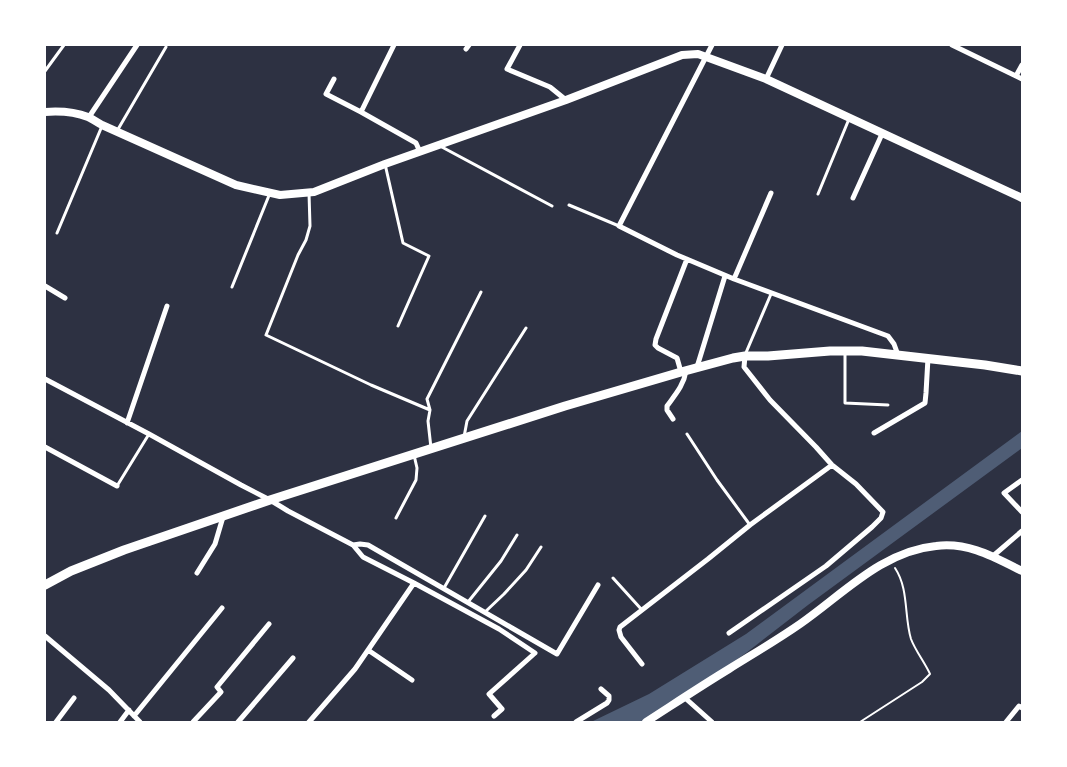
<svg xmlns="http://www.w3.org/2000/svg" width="1067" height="767" viewBox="0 0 1067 767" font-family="Literata,serif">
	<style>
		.water { fill: #4f5d75 }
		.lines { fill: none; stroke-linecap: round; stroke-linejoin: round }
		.path { stroke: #fff; stroke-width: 2 }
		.service { stroke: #fff; stroke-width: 3 }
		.minor { stroke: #fff; stroke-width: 5 }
		.tertiary { stroke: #fff; stroke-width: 8 }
		.primary { stroke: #fff; stroke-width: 9 }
	</style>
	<rect width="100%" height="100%" fill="#2d3142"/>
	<path class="water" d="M 1022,431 L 1022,448 L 808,605 L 746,653 L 685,696 L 645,722 L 591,722 L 649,694 L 746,634 Z"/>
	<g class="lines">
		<path class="path" d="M 860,722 L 922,682 L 930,674 C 925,663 915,650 911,639 C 904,616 909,589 895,568"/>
		<path class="service" d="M 45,71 L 64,45
			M 117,131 L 166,47
			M 440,146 L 552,206
			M 385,164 L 403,243 L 429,256 L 398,326
			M 309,193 L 310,226 L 306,240 L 298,255 L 266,335 L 371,385 L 430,410
			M 818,194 L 849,119
			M 569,205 L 619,226
			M 57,233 L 102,126
			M 232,287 L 270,193
			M 845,352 L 845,403 L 888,405
			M 745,355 L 771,294
			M 687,434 L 717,480 L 750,525
			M 464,437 L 467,421 L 526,328
			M 431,448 L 428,421 L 430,410 L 427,399 L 481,292
			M 117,486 L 149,434
			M 396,518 L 416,480 L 417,468 L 414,455
			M 613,578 L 642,610
			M 444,588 L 485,516
			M 468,602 L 501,561 L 517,535
			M 485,612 L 504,594 L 526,570 L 541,547"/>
		<path class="minor" d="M 394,45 L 361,112 L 416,143 L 420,152
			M 520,45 L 507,69 L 550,87 L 566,100
			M 712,45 L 619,226 L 677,255 L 734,279 L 888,336 L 894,344 L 898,355
			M 952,45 L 1022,79
			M 466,49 L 469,45
			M 1016,76 L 1022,65
			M 334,79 L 326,94 L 361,112
			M 766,79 L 782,45
			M 89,117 L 137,45
			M 853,198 L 882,134
			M 734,279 L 771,193
			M 45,286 L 65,298
			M 697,367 L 725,276
			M 681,372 L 677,358 L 658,348 L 655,345 L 656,339 L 687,259
			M 45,379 L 149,434 L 241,485 L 270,500 L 288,511 L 353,545 L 363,557 L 414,583 L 499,629 L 535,653 L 489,694 L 502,709 L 494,716
			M 673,419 L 667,410 L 667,406 C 675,395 684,385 686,371
			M 127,423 L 167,306
			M 874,433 L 925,403 L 926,393 L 928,358
			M 45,447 L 117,486
			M 1022,480 L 1004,493 L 1022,512
			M 353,545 L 360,544 L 368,545 L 557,654 L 598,585
			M 993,556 L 1022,531
			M 197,573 L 215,544 L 223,517
			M 729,633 L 826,566 L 872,527 L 881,518 L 883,512 L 856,484 L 832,465 L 816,447 L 770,400 L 744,367 L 745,356
			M 45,636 L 109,690 L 140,722
			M 368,650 L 412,680
			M 642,664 L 621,637 L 619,630 L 620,627 L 708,559 L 750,525 L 832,465
			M 684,697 L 712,722
			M 134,716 L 222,608
			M 56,722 L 74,698
			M 120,722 L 129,710
			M 193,722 L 221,692 L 217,687 L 269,624
			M 238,722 L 293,658
			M 309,722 L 355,669 L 414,583
			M 576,722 L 607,703 L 609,700 L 609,696 L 601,689
			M 1006,722 L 1019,706 L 1022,708"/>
		<path class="tertiary" d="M 45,112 C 59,111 75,112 88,117 C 93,119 98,123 102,125 L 236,185 L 280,195 L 314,192 L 385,164 L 566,100 L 682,55 L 698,54 L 766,79 L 1022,198
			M 646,722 C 674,704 701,686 729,669 C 753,654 777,640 800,624 C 842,595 882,551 936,546 C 969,542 994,557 1022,571"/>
		<path class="primary" d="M 45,585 L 71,571 L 124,550 L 270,500 L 565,406 L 681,372 L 733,358 L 745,356 L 768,356 L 830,351 L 862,351 L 985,365 L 1022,371"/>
	</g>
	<rect width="1067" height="767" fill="none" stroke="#ffffff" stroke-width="92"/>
</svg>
